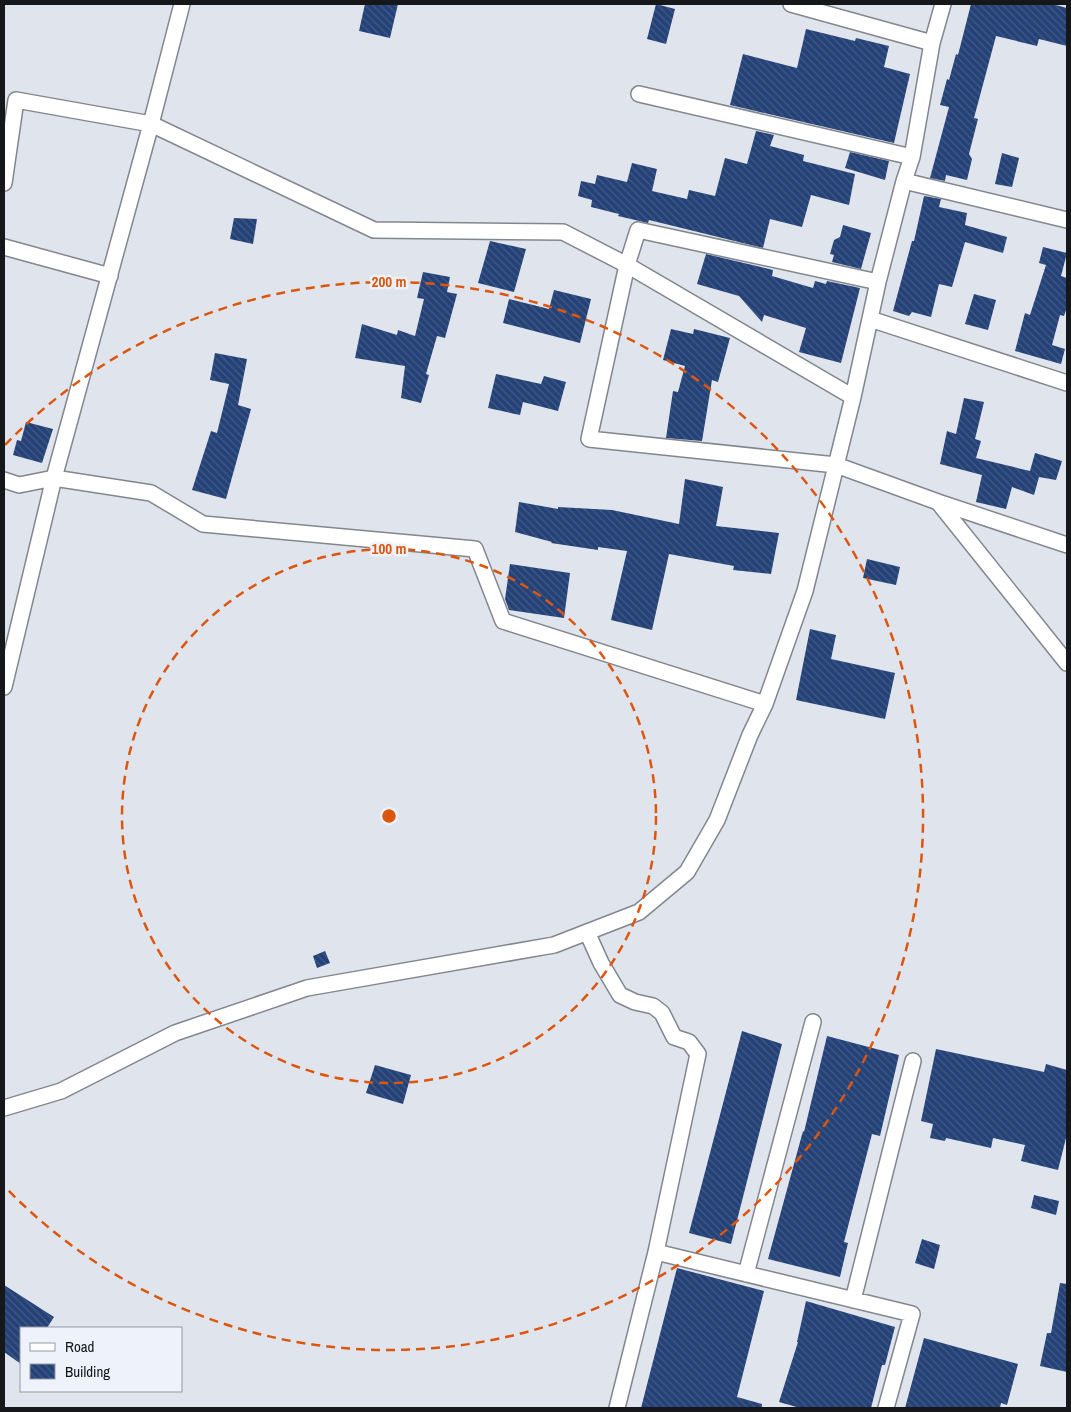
<svg xmlns="http://www.w3.org/2000/svg" width="1071" height="1412" viewBox="0 0 1071 1412" font-family="'Archivo Narrow',sans-serif">
	<style>
		.building { fill: url(#building-back-hatch) }
		.lines { fill: none; stroke-linecap: round; stroke-linejoin: round }
		.street-casing { stroke: #82878e; stroke-width: 18 }
		.street { stroke: #fff; stroke-width: 15 }
		.ring { fill: none; stroke: #dd560d; stroke-width: 2.5; stroke-dasharray: 9 6 }
		.centre { fill: #dd560d; stroke: #edf2fb; stroke-width: 2.5 }
		.ring-label { font-size: 15px; text-anchor: middle; font-weight: bold; fill: #dd560d; stroke: #edf2fb; stroke-width: 5; stroke-linejoin: round; paint-order: stroke }
	</style>
	<defs>
		<pattern id="building-back-hatch" width="6" height="6" patternUnits="userSpaceOnUse" patternTransform="scale(1.25)"><rect width="6" height="6" fill="#244277"/><path d="M-1 5l2 2M0 0l6 6M5-1l2 2" fill="none" stroke="#425a84"/></pattern>
	</defs>
	<rect width="100%" height="100%" fill="#e0e5ed"/>
	<path class="building" d="M 365,4 L 398,4 L 390,38 L 359,31 Z
		M 656,4 L 675,9 L 666,44 L 647,39 Z
		M 971,4 L 1052,4 L 1067,8 L 1067,46 L 1039,39 L 1037,46 L 996,36 L 974,118 L 978,119 L 969,154 L 972,159 L 967,180 L 946,175 L 945,181 L 930,178 L 949,107 L 940,105 L 947,79 L 949,80 L 956,54 L 958,55 Z
		M 806,29 L 855,41 L 856,38 L 889,46 L 884,67 L 910,74 L 894,143 L 730,105 L 743,54 L 797,68 Z
		M 756,131 L 774,135 L 770,146 L 804,155 L 803,161 L 855,174 L 849,205 L 811,195 L 802,227 L 770,219 L 763,248 L 649,220 L 648,223 L 618,216 L 619,214 L 591,207 L 592,200 L 578,196 L 581,181 L 595,184 L 597,175 L 627,182 L 632,163 L 657,169 L 652,191 L 687,199 L 689,190 L 715,196 L 725,158 L 747,164 Z
		M 850,152 L 889,161 L 885,180 L 845,168 Z
		M 1002,153 L 1019,158 L 1012,187 L 995,184 Z
		M 924,196 L 941,199 L 939,207 L 967,213 L 965,225 L 1007,237 L 1003,253 L 965,242 L 952,287 L 939,284 L 931,317 L 912,312 L 909,316 L 893,311 L 912,241 L 914,241 Z
		M 234,218 L 257,219 L 253,244 L 230,239 Z
		M 843,225 L 871,233 L 861,269 L 832,262 L 834,255 L 830,254 L 834,240 L 840,237 Z
		M 490,241 L 526,249 L 514,292 L 478,283 Z
		M 1043,247 L 1067,253 L 1061,276 L 1067,278 L 1067,307 L 1064,316 L 1060,315 L 1052,345 L 1065,349 L 1061,364 L 1015,351 L 1025,313 L 1030,315 L 1046,265 L 1039,263 Z
		M 706,254 L 773,270 L 772,276 L 813,288 L 815,281 L 826,284 L 827,281 L 860,288 L 841,363 L 799,352 L 806,328 L 764,315 L 762,322 L 739,296 L 697,284 Z
		M 423,272 L 450,277 L 447,292 L 457,294 L 445,338 L 437,336 L 426,374 L 429,375 L 421,403 L 401,398 L 405,366 L 355,358 L 362,324 L 397,335 L 398,330 L 415,336 L 424,299 L 417,298 Z
		M 554,290 L 591,299 L 580,343 L 503,323 L 509,299 L 549,309 Z
		M 974,294 L 996,300 L 988,330 L 965,324 Z
		M 671,329 L 693,334 L 694,329 L 730,338 L 718,382 L 712,380 L 702,441 L 666,438 L 673,391 L 678,392 L 685,366 L 663,360 Z
		M 215,353 L 247,359 L 238,405 L 251,409 L 226,499 L 192,490 L 211,431 L 217,433 L 229,384 L 210,380 Z
		M 496,374 L 541,384 L 544,376 L 566,382 L 558,411 L 523,402 L 520,415 L 488,408 Z
		M 964,398 L 984,402 L 975,439 L 981,441 L 976,458 L 1030,471 L 1035,453 L 1062,461 L 1056,480 L 1039,477 L 1034,495 L 1012,487 L 1006,509 L 976,502 L 982,475 L 940,464 L 947,431 L 956,434 Z
		M 26,422 L 53,429 L 42,463 L 13,455 L 17,440 L 21,441 Z
		M 685,479 L 723,487 L 716,526 L 779,533 L 771,574 L 733,570 L 734,566 L 669,554 L 652,630 L 611,620 L 627,551 L 598,547 L 598,550 L 551,543 L 552,542 L 515,532 L 519,502 L 558,509 L 558,507 L 612,510 L 679,524 Z
		M 867,559 L 900,567 L 896,585 L 863,578 Z
		M 510,564 L 570,573 L 564,618 L 509,610 L 505,599 Z
		M 810,629 L 836,635 L 831,659 L 895,673 L 885,719 L 796,700 Z
		M 325,951 L 330,963 L 317,968 L 313,956 Z
		M 742,1031 L 782,1044 L 731,1244 L 689,1233 Z
		M 827,1036 L 899,1055 L 880,1136 L 872,1134 L 844,1242 L 848,1243 L 840,1277 L 768,1259 L 803,1131 L 804,1132 Z
		M 936,1049 L 1044,1072 L 1046,1064 L 1067,1070 L 1067,1134 L 1058,1170 L 1021,1161 L 1025,1145 L 993,1138 L 991,1148 L 946,1138 L 945,1141 L 930,1138 L 933,1124 L 921,1121 Z
		M 375,1065 L 411,1075 L 403,1104 L 366,1093 Z
		M 1034,1195 L 1059,1201 L 1056,1215 L 1031,1208 Z
		M 922,1239 L 940,1245 L 934,1269 L 915,1263 Z
		M 677,1268 L 764,1291 L 737,1397 L 762,1404 L 762,1408 L 641,1408 Z
		M 1060,1283 L 1067,1284 L 1067,1372 L 1040,1366 L 1047,1333 L 1051,1333 Z
		M 4,1285 L 54,1317 L 47,1328 L 21,1328 L 21,1364 L 4,1352 Z
		M 806,1301 L 895,1327 L 885,1365 L 882,1365 L 871,1408 L 800,1408 L 779,1402 L 798,1342 L 797,1342 Z
		M 924,1338 L 1018,1364 L 1007,1405 L 1001,1403 L 1000,1408 L 905,1408 Z"/>
	<g class="lines">
		<defs>
			<path id="street" d="M 791,4 L 932,43
				M 639,94 L 912,157
				M 904,181 L 1067,220
				M 4,183 L 16,100 L 151,124 L 374,230 L 563,232 L 627,265 L 853,397
				M 4,247 L 110,276
				M 878,282 L 638,230 L 627,265 L 589,439 L 836,465 L 938,502 L 1067,663
				M 870,319 L 1067,383
				M 4,480 L 19,485 L 54,478 L 151,493 L 203,524 L 475,549 L 503,621 L 765,704
				M 938,502 L 1067,545
				M 4,687 L 54,478 L 151,124 L 182,4
				M 587,932 L 601,963 L 620,995 L 635,1002 L 653,1006 L 662,1013 L 674,1037 L 689,1042 L 698,1054 L 656,1252 L 617,1408
				M 4,1108 L 61,1091 L 175,1033 L 307,988 L 554,945 L 639,912 L 687,872 L 717,820 L 750,735 L 765,704 L 805,591 L 853,397 L 878,282 L 904,181 L 912,157 L 932,43 L 943,4
				M 656,1252 L 912,1314 L 886,1408
				M 746,1274 L 813,1022
				M 853,1300 L 913,1061"/>
		</defs>
		<use href="#street" class="street-casing"/>
		<use href="#street" class="street"/>
	</g>
	<g class="ring">
		<circle cx="389" cy="816" r="267"/>
		<path d="M5 445A534 534 0 1 1 5 1187"/>
	</g>
	<circle cx="389" cy="816" r="8" class="centre"/>
	<g class="ring-label">
		<text x="389" y="287">200 m</text>
		<text x="389" y="554">100 m</text>
	</g>
	<rect width="1071" height="1412" fill="none" stroke="#15171a" stroke-width="10"/>
	<rect x="20" y="1327" width="162" height="65" fill="#edf2fb" stroke="#979aa1"/>
	<rect x="30" y="1343" width="25" height="8" fill="#ffffff" stroke="#979aa1"/>
	<text x="65" y="1352" font-size="15" fill="#15171a">Road</text>
	<rect x="30" y="1364" width="25" height="15" fill="url(#building-back-hatch)" stroke="#979aa1"/>
	<text x="65" y="1377" font-size="15" fill="#15171a">Building</text>
</svg>
